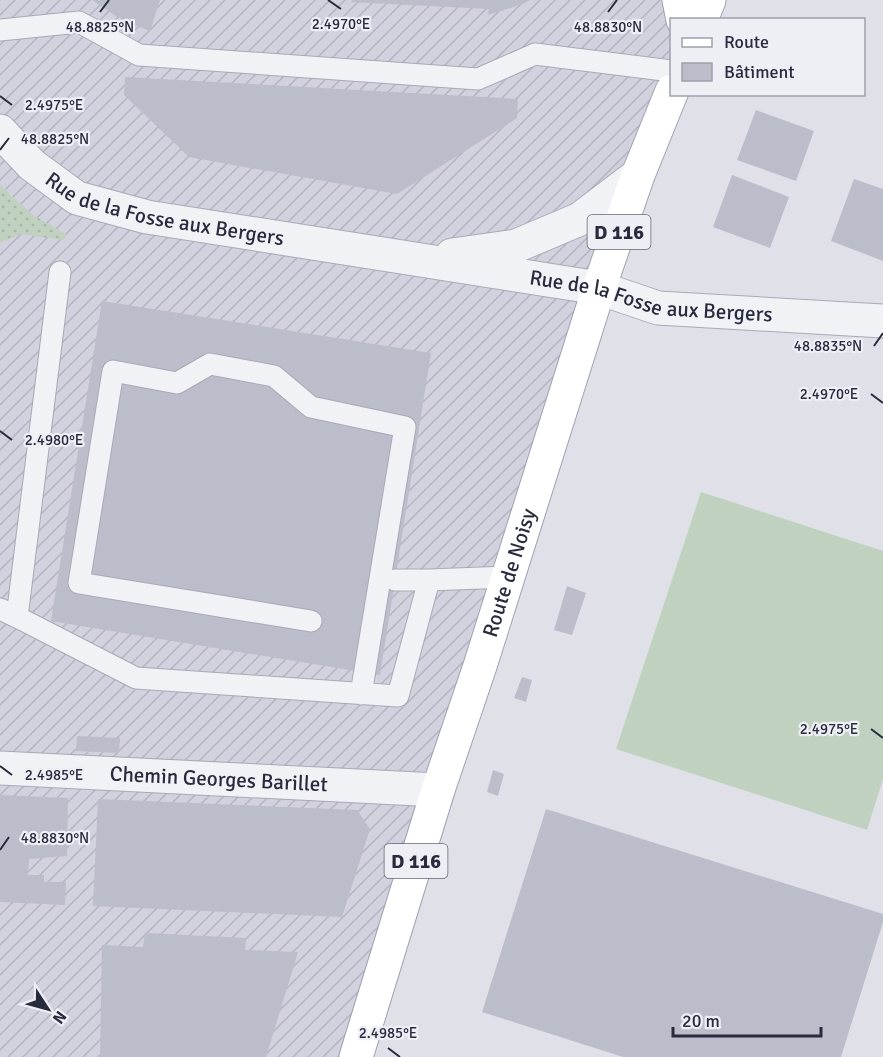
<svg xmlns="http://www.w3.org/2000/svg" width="883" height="1057" viewBox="0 0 883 1057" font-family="Signika,sans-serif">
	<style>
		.industrial { fill: url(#industrial-furrows) }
		.park { fill: url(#park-dots) }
		.pitch { fill: #c0d1c0 }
		.building { fill: #bcbdca }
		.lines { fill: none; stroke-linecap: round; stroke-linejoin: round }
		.service-casing { stroke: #a8a9b5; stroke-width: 23 }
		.minor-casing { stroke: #a8a9b5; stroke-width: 35 }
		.tertiary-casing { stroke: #a8a9b5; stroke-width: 35 }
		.primary-casing { stroke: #9ea1b3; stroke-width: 35 }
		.service { stroke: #f1f2f6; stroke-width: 21 }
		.minor { stroke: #f1f2f6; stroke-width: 33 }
		.tertiary { stroke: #f1f2f6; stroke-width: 33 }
		.primary { stroke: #fff; stroke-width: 33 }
		.ticks { fill: none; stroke: #282a3e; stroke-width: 2 }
		.labels { text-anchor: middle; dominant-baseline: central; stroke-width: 4.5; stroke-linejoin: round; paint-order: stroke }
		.shield { fill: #eeeff5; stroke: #636575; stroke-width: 1.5 }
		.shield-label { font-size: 20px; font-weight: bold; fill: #282a3e }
		.street-label { font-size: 21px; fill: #282a3e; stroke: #eeeff5 }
		.ticks-label { font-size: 15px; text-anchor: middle; fill: #282a3e; stroke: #eeeff5; stroke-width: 4.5; stroke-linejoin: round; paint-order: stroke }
	</style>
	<defs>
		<pattern id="industrial-furrows" width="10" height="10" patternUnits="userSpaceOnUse" patternTransform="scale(1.5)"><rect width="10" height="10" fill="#d1d2dd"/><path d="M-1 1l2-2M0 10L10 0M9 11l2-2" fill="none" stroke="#b3b4bf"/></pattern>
		<pattern id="park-dots" width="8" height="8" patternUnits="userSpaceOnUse" patternTransform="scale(1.5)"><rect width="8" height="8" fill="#c0d1c0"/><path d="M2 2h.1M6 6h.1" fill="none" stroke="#a5b4a6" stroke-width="1.8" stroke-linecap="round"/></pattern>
	</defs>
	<rect width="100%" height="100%" fill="#dfe0e8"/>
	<path class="industrial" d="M 0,0 L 707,0 L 672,20 L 671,91 L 356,1057 L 0,1057 Z"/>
	<path class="park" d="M 0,185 L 33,215 L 67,235 L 63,240 L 21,234 L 0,243 Z"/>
	<path class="pitch" d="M 701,492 L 883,551 L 883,779 L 867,830 L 616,749 Z"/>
	<path class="building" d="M 92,0 L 160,0 L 150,31 L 131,24 L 116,16 Z
		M 352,0 L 530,0 L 523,4 L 488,15 L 489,9 L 351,2 Z
		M 125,77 L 518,99 L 517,118 L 397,194 L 189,157 L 124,95 Z
		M 756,110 L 814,131 L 796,181 L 737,160 Z
		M 732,175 L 789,197 L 770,248 L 713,227 Z
		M 854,179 L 883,189 L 883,261 L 831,241 Z
		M 102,301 L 431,353 L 380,675 L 51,621 Z
		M 567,586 L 586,593 L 572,635 L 554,630 Z
		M 522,677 L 532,680 L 526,702 L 514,698 Z
		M 77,736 L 120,738 L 119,753 L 76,751 Z
		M 493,770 L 504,774 L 498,796 L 487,792 Z
		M 0,795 L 68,798 L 67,856 L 29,859 L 28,875 L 44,875 L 44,882 L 66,882 L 65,905 L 0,902 Z
		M 98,799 L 357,810 L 370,829 L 342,917 L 93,906 Z
		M 546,809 L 883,914 L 883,922 L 841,1057 L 623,1057 L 482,1012 Z
		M 145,933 L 246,938 L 245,950 L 298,952 L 266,1057 L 100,1057 L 102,945 L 143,947 Z"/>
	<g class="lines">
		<defs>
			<path id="service" d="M 0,30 L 79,22 L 139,55 L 478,79 L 535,54 L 672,71
				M 395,580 L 429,580 L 508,577
				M 0,609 L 17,617 L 136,678 L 398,696 L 429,580
				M 17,617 L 60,272
				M 311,621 L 79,583 L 113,371 L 177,383 L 210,364 L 274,376 L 311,407 L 405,427 L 361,694"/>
			<g id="minor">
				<path id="s1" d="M 0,768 L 438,790"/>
			</g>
			<g id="tertiary">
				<path id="s2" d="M 0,131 L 32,165 L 77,198 L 147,217 L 599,288 L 658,308 L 883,321"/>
				<path d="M 452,255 L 516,246 L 580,219 L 638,175"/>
			</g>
			<g id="primary">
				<path d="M 679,0 L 683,20"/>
				<path d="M 701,20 L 709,0"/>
				<path id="s3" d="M 356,1057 L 438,790 L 480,666 L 599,288 L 638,175 L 672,91"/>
			</g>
		</defs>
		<use href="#service" class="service-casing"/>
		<use href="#minor" class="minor-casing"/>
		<use href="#tertiary" class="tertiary-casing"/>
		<use href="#primary" class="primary-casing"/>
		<use href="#service" class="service"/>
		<use href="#minor" class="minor"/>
		<use href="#tertiary" class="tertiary"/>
		<use href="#primary" class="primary"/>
	</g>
	<path class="ticks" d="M 328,0 L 341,9M 100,12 L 109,0M 608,12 L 617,0M 0,96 L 12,105M 0,150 L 9,138M 874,346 L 883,333M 871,394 L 883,403M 0,431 L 12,440M 871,729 L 883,738M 0,766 L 12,775M 0,850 L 9,837M 388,1048 L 400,1057"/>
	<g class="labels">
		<g class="shield">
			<rect x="587.5" y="215" width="63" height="34" rx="4.5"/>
			<rect x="384.5" y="844" width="63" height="34" rx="4.5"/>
		</g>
		<g class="shield-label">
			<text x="619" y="232">D 116</text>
			<text x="416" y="861">D 116</text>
		</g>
		<g class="street-label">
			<text stroke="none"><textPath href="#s2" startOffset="190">Rue de la Fosse aux Bergers</textPath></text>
			<text stroke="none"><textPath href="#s2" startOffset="686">Rue de la Fosse aux Bergers</textPath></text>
			<text stroke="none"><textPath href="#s3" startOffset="508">Route de Noisy</textPath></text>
			<text stroke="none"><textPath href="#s1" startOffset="219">Chemin Georges Barillet</textPath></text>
		</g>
	</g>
	<g class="ticks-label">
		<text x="341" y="29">2.4970°E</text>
		<text x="608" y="32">48.8830°N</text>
		<text x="100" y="32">48.8825°N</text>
		<text x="54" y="110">2.4975°E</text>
		<text x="55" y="144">48.8825°N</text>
		<text x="828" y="351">48.8835°N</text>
		<text x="829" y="399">2.4970°E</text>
		<text x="54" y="445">2.4980°E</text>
		<text x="829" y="734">2.4975°E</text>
		<text x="54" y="780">2.4985°E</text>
		<text x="55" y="843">48.8830°N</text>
		<text x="388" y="1038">2.4985°E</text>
	</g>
	<rect x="670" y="18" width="195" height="78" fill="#eeeff5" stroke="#9fa0ac" stroke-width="1.5"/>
	<rect x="682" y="38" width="30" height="9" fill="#ffffff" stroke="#9fa0ac" stroke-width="1.5"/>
	<text x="724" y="48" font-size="18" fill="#282a3e">Route</text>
	<rect x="682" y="63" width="30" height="18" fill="#bcbdca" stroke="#9fa0ac" stroke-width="1.5"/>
	<text x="724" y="78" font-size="18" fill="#282a3e">Bâtiment</text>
	<g transform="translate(48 1009) rotate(126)" stroke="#eeeff5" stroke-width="4.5" paint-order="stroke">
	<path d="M0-4.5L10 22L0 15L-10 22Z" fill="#282a3e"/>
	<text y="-9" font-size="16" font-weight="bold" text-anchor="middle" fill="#282a3e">N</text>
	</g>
	<path d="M673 1027v9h148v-9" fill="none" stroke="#282a3e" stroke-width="3"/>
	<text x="682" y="1027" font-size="18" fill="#282a3e" stroke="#eeeff5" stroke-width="4.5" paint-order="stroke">20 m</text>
</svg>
